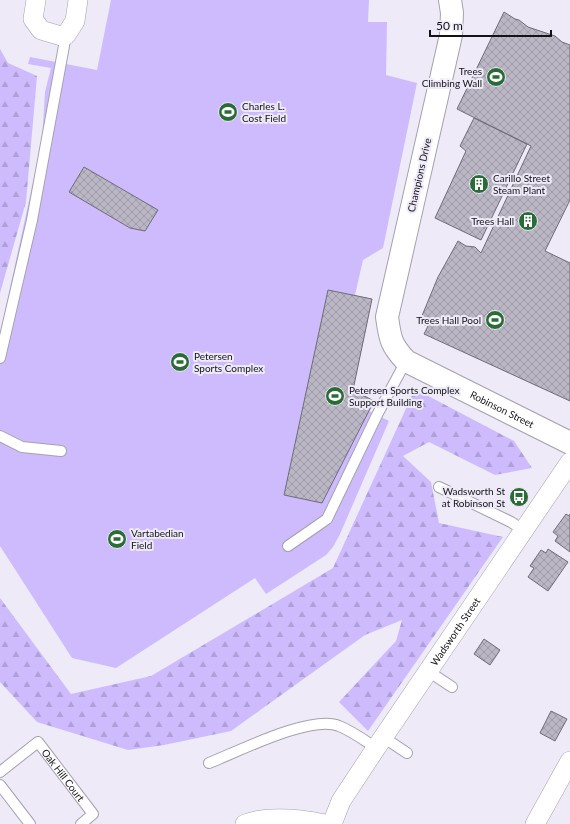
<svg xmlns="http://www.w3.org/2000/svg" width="570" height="824" viewBox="0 0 570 824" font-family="Lato,sans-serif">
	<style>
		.forest { fill: url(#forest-firs) }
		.pitch { fill: #cebbfe }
		.building { fill: url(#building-cross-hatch); stroke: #6f6c78 }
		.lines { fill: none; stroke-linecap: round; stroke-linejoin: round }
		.service-casing { stroke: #a4a1ae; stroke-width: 12 }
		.minor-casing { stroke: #a4a1ae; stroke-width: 20 }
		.tertiary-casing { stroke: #a4a1ae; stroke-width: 24 }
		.service { stroke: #fff; stroke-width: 10 }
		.minor { stroke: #fff; stroke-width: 19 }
		.tertiary { stroke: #fff; stroke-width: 22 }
		.labels { text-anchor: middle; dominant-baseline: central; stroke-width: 4; stroke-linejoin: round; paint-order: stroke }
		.poi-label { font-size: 10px; fill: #131217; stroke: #eeeaf8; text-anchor: start }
		.street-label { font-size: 10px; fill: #131217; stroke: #eeeaf8 }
	</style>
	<defs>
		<pattern id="forest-firs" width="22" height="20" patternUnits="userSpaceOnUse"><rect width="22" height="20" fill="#cebbfe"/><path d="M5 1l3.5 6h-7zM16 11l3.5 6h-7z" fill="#b0a0d9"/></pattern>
		<pattern id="building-cross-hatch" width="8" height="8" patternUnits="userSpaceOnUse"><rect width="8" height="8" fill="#bab6c4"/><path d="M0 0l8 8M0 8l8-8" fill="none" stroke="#9f9ba8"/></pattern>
	</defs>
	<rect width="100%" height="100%" fill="#eeeaf8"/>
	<path class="forest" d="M 0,49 L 8,63 L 37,76 L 26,202 L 0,293 Z
		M 415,389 L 514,441 L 532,468 L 495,475 L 429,442 L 403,456 L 431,482 L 439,523 L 503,537 L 368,731 L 339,702 L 396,641 L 402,620 L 365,635 L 231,731 L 164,745 L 128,750 L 37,722 L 0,682 L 0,598 L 71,694 L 151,676 L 333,568 Z"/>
	<path class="pitch" d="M 111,0 L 369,0 L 368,22 L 387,22 L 386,75 L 417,83 L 383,248 L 363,260 L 355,295 L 372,299 L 353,390 L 374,401 L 369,411 L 389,421 L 340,534 L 333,547 L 326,555 L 266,594 L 255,578 L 116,668 L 72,658 L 0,546 L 0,334 L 42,141 L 45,92 L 51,68 L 28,64 L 30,57 L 97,70 Z"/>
	<path class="building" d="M 504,12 L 515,19 L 519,20 L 528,27 L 555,36 L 562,42 L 570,45 L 570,200 L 545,251 L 570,263 L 570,401 L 424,334 L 428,326 L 419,323 L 438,277 L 458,241 L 466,246 L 475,247 L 481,253 L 531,146 L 457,109 Z
		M 474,118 L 527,144 L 481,240 L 435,218 L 466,151 L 460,146 Z
		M 84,167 L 158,210 L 145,231 L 130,228 L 69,192 Z
		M 328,290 L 372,299 L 353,390 L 374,401 L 322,503 L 284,495 Z
		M 566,514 L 569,516 L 570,514 L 570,552 L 555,541 L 558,536 L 553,532 Z
		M 548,549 L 568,562 L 548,591 L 528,577 L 534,568 L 530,566 L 541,550 L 546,553 Z
		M 484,639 L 500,650 L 490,665 L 474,654 Z
		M 551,711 L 567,719 L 555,741 L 540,733 Z"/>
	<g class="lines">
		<defs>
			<g id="service">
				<path d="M 0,358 L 32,220 L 66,35"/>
				<path d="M 0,436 L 22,447 L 61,451"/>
				<path d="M 439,487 L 511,522 L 523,530"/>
				<path d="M 288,546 L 327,519 L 377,415 L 406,361"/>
				<path d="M 428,671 L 452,687"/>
				<path d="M 383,737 L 407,753"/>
				<path d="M 209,763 C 237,752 312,714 339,726 C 352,731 364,740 376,748"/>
				<path id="s1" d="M 0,772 L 38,742 L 93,814 L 81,824"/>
				<path d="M 0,785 L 30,824"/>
			</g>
			<g id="minor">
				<path d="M 36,0 L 33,19 L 41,30 L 61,36 L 66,35 L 75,21 L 78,0"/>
				<path d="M 245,824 C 269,815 300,819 325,824"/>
				<path id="s2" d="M 332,824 L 341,801 L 376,748 L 570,462"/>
				<path d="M 535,824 L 570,761"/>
			</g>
			<g id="tertiary">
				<path id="s3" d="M 450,0 L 452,13 L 451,35 L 387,317 C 390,339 391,345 406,361 L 570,443"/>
			</g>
		</defs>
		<use href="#service" class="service-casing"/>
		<use href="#minor" class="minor-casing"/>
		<use href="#tertiary" class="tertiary-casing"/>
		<use href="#service" class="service"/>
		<use href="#minor" class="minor"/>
		<use href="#tertiary" class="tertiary"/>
	</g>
	<defs>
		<symbol id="stadium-disc" viewBox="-11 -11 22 22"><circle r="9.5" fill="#2a6c36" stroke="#eeeaf8"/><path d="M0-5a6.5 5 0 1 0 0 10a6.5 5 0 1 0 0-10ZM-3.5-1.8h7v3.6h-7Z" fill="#fff"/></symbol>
		<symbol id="building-disc" viewBox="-11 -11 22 22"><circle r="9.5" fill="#2a6c36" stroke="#eeeaf8"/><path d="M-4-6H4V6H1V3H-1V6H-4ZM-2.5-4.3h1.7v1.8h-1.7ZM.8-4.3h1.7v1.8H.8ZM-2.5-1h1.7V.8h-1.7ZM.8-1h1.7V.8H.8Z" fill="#fff"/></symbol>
		<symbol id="bus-disc" viewBox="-11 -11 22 22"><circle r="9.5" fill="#2a6c36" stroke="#eeeaf8"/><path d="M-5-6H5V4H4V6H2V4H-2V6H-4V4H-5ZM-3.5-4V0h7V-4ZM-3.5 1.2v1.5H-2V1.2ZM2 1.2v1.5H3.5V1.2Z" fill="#fff"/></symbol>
	</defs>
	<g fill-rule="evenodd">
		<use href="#stadium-disc" x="485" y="66" width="22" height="22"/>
		<use href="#stadium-disc" x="217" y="101" width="22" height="22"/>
		<use href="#building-disc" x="468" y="173" width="22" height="22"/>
		<use href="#building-disc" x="517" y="210" width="22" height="22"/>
		<use href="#stadium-disc" x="484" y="309" width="22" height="22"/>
		<use href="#stadium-disc" x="169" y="351" width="22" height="22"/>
		<use href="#stadium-disc" x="324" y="385" width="22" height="22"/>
		<use href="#bus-disc" x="508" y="486" width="22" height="22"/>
		<use href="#stadium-disc" x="106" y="528" width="22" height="22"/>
	</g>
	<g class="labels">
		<g class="poi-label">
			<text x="482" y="71" text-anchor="end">Trees<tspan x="482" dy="12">Climbing Wall</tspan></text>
			<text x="242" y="106">Charles L.<tspan x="242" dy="12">Cost Field</tspan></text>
			<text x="493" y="178">Carillo Street<tspan x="493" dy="12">Steam Plant</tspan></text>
			<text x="514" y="221" text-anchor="end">Trees Hall</text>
			<text x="481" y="320" text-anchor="end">Trees Hall Pool</text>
			<text x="194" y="356">Petersen<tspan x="194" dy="12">Sports Complex</tspan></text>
			<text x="349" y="390">Petersen Sports Complex<tspan x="349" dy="12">Support Building</tspan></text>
			<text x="505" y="491" text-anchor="end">Wadsworth St<tspan x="505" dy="12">at Robinson St</tspan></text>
			<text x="131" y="533">Vartabedian<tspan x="131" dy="12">Field</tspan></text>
		</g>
		<g class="street-label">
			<text transform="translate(419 175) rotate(-77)">Champions Drive</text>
			<text stroke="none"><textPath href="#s3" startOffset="481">Robinson Street</textPath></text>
			<text stroke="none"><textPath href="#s2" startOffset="229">Wadsworth Street</textPath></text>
			<text stroke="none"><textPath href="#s1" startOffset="90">Oak Hill Court</textPath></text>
		</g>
	</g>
	<path d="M430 30v6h121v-6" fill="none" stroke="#131217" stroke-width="2"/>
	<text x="436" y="30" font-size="12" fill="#131217" stroke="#eeeaf8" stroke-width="3" paint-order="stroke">50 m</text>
</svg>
